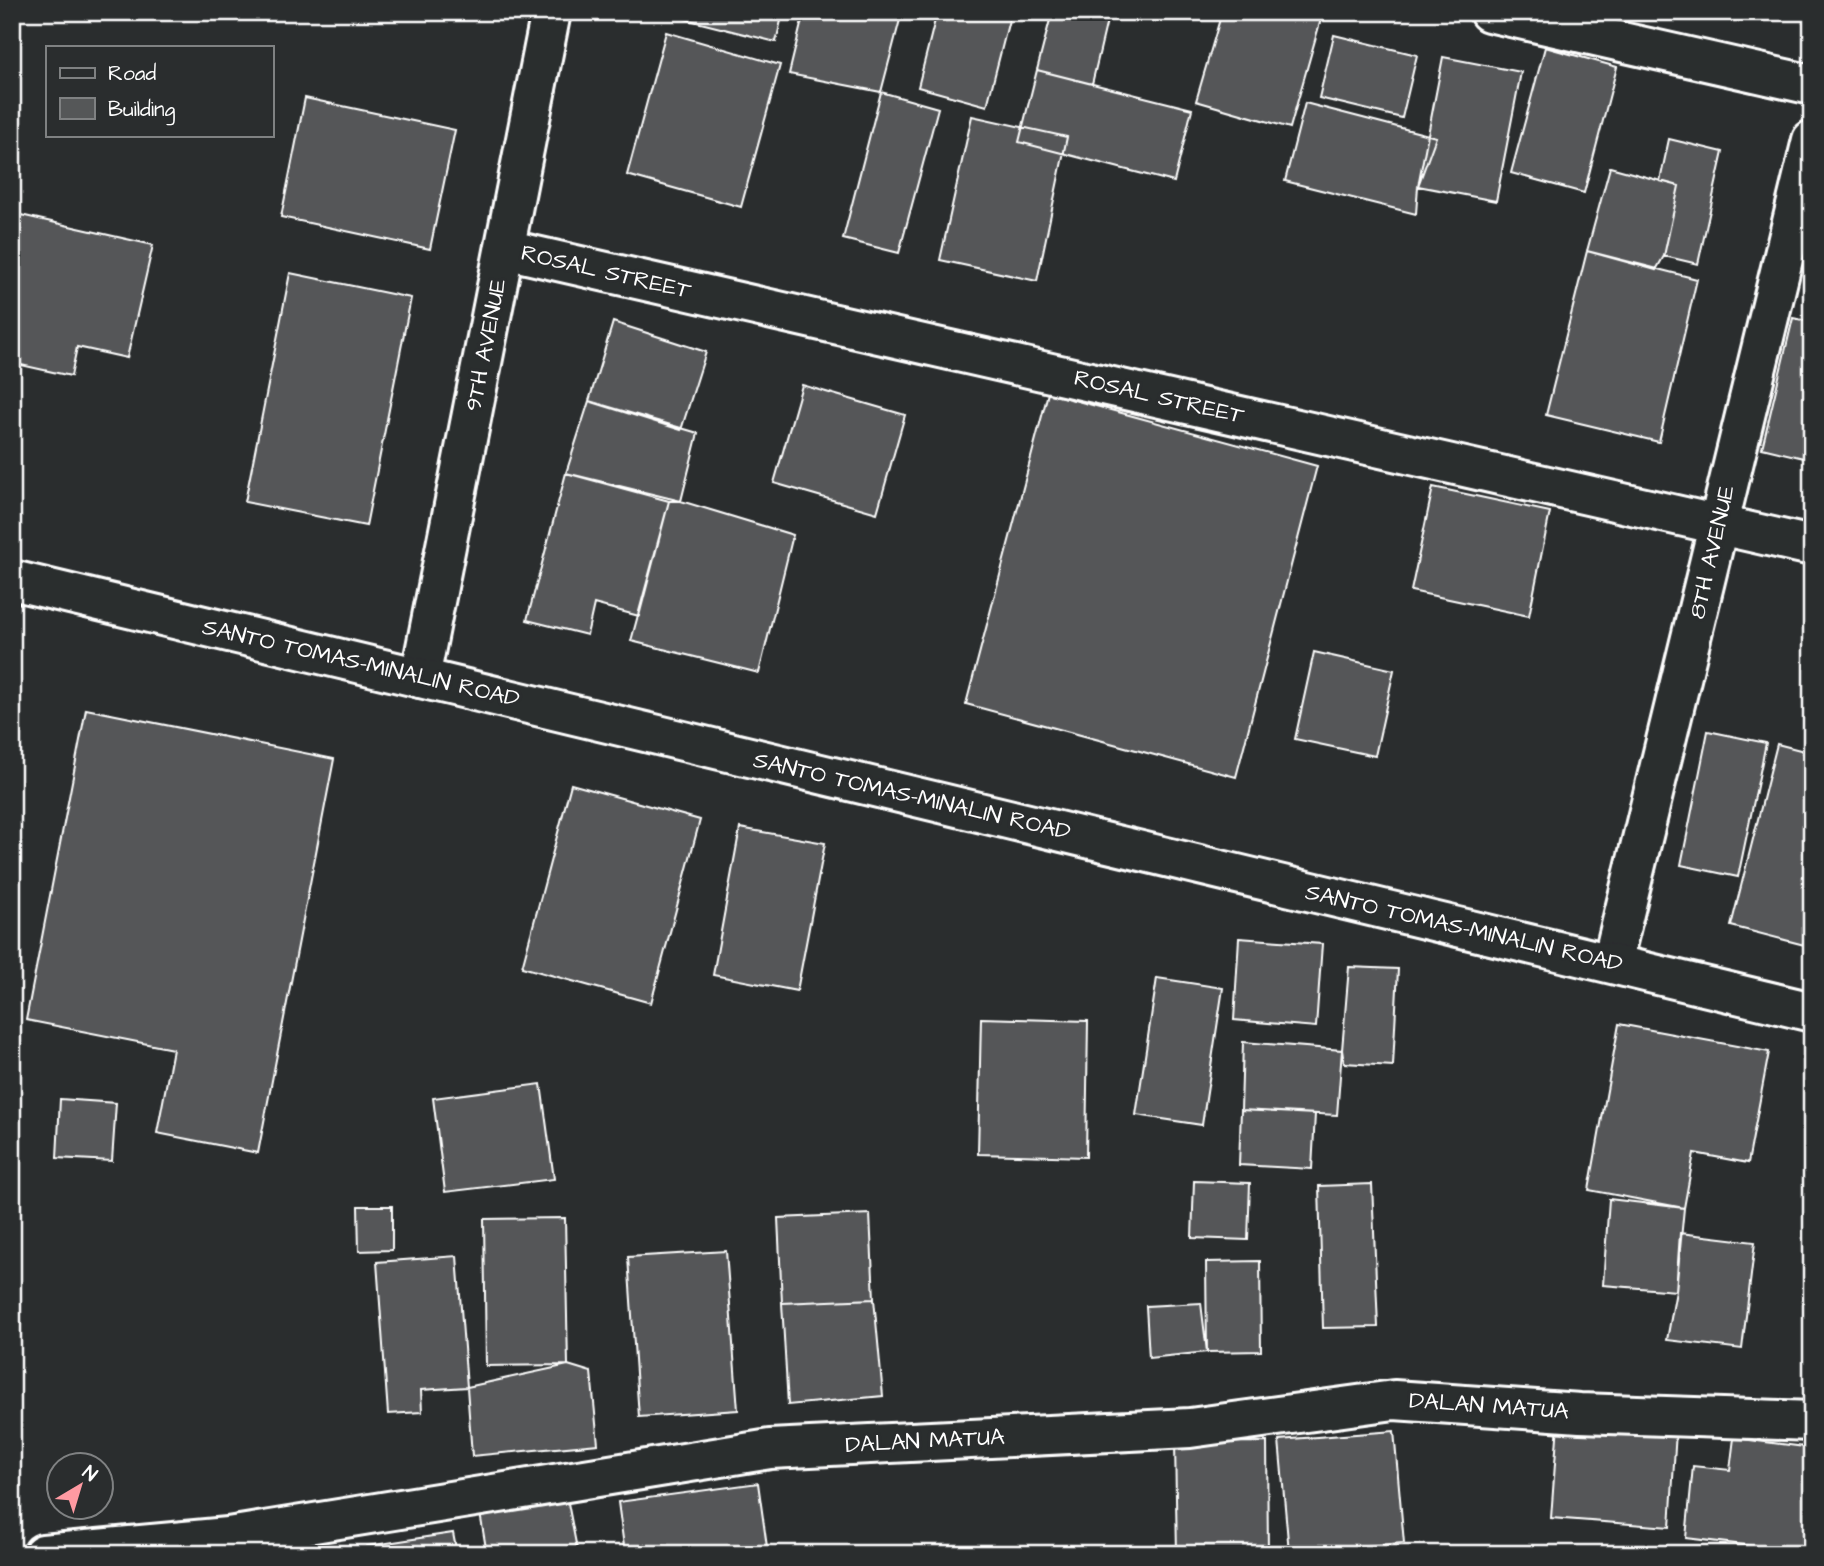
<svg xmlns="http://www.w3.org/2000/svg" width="1824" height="1566" viewBox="0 0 1824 1566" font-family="'Architects Daughter',sans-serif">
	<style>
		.building { fill: #555758; stroke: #fff; stroke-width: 2 }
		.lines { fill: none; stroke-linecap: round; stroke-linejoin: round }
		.minor-casing { stroke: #fff; stroke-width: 44 }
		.major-casing { stroke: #fff; stroke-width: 44 }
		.minor { stroke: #2a2d2e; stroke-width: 38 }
		.major { stroke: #2a2d2e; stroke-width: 38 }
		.labels { text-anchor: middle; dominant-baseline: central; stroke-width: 6; stroke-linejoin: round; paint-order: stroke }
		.street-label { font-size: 23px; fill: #fff; stroke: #2a2d2e }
	</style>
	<rect width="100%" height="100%" fill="#2a2d2e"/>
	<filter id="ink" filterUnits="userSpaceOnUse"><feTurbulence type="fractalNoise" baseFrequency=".0143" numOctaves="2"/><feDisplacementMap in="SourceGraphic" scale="14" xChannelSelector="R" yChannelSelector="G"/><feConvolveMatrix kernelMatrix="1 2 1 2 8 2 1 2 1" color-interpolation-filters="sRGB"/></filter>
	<g filter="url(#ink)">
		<path class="building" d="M 670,12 L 783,12 L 776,42 L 669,15 Z
			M 804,12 L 902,12 L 881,92 L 789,74 Z
			M 937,12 L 1011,12 L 987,106 L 918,87 Z
			M 1052,12 L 1109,12 L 1092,84 L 1037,70 Z
			M 1222,12 L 1323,12 L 1290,128 L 1196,101 Z
			M 666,32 L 780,65 L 741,207 L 627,175 Z
			M 1334,35 L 1417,55 L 1402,118 L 1319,98 Z
			M 1545,47 L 1617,67 L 1584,193 L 1511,173 Z
			M 1443,57 L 1521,72 L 1496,201 L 1418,186 Z
			M 1037,70 L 1192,109 L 1174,182 L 1019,142 Z
			M 881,92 L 938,108 L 899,253 L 843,239 Z
			M 305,98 L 455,130 L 430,249 L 281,217 Z
			M 1305,103 L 1436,137 L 1418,186 L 1416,214 L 1285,181 Z
			M 972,116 L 1067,137 L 1037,281 L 940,260 Z
			M 1669,139 L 1723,152 L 1698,264 L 1664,256 L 1679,186 L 1660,181 Z
			M 1610,167 L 1679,186 L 1664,256 L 1656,270 L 1587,251 Z
			M 1812,179 L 1812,257 L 1799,255 Z
			M 12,213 L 153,245 L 127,358 L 77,347 L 71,376 L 12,363 Z
			M 1587,251 L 1697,279 L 1659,442 L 1546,415 Z
			M 290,273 L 411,298 L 366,526 L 245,502 Z
			M 1793,318 L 1812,322 L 1812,460 L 1762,448 Z
			M 613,322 L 706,352 L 681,430 L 589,401 Z
			M 802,385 L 905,415 L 877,513 L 774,483 Z
			M 1048,393 L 1317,466 L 1236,777 L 966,704 Z
			M 589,401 L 698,433 L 681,501 L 566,473 Z
			M 566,473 L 669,501 L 639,616 L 594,604 L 587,635 L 527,620 Z
			M 1433,487 L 1550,512 L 1529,616 L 1411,591 Z
			M 669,501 L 681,501 L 793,535 L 759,673 L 631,641 Z
			M 1314,652 L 1394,670 L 1375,756 L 1295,739 Z
			M 86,709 L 334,759 L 258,1153 L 157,1133 L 173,1049 L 26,1020 Z
			M 1708,731 L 1766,743 L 1738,877 L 1681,865 Z
			M 1777,744 L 1812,753 L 1812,947 L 1731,926 Z
			M 571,784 L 700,820 L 651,1003 L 522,967 Z
			M 740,828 L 825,843 L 797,991 L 713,975 Z
			M 1239,938 L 1322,944 L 1316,1027 L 1234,1020 Z
			M 1349,967 L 1398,969 L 1393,1066 L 1344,1063 L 1342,1050 Z
			M 1157,978 L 1223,988 L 1202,1125 L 1136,1115 Z
			M 981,1018 L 1088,1021 L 1086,1157 L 978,1154 Z
			M 1619,1024 L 1769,1052 L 1748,1163 L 1694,1153 L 1684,1208 L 1589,1190 Z
			M 1243,1042 L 1342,1050 L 1337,1115 L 1241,1110 Z
			M 541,1084 L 554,1179 L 445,1192 L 433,1098 Z
			M 60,1099 L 116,1103 L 112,1161 L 57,1158 Z
			M 1241,1110 L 1315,1114 L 1312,1169 L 1239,1165 Z
			M 1194,1181 L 1250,1183 L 1248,1240 L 1192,1238 Z
			M 1372,1184 L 1378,1327 L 1323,1328 L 1319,1186 Z
			M 1609,1199 L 1684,1208 L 1676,1291 L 1603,1285 Z
			M 358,1206 L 392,1206 L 392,1250 L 359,1251 Z
			M 870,1214 L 874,1299 L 782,1303 L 778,1218 Z
			M 565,1218 L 568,1365 L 486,1366 L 484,1219 Z
			M 1680,1233 L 1755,1242 L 1742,1349 L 1667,1340 L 1676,1291 Z
			M 726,1251 L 738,1410 L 639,1417 L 628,1257 Z
			M 457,1256 L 467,1387 L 421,1390 L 422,1412 L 388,1414 L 377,1262 Z
			M 1260,1261 L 1261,1351 L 1207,1352 L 1206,1262 Z
			M 874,1299 L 883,1396 L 788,1405 L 782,1303 Z
			M 1201,1303 L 1207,1352 L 1149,1358 L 1146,1306 Z
			M 568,1365 L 591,1372 L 598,1444 L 472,1456 L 467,1387 Z
			M 1558,1423 L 1676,1431 L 1670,1527 L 1551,1518 Z
			M 1394,1431 L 1404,1543 L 1289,1552 L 1279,1440 Z
			M 1734,1438 L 1812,1448 L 1812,1553 L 1686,1538 L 1693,1466 L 1730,1470 Z
			M 1267,1442 L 1268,1554 L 1177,1554 L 1175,1443 Z
			M 758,1483 L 768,1554 L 625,1554 L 618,1502 Z
			M 567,1498 L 578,1554 L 487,1554 L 480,1513 Z
			M 453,1533 L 457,1554 L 368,1554 L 367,1546 Z"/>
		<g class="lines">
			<defs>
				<path id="minor" d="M 1489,12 L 1812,85
					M 505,249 L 1812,546
					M 420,678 L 551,12
					M 1612,963 L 1812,140
					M 43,1554 L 228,1537 L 770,1449 L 1190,1428 L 1394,1400 L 1580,1413 L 1812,1421"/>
				<path id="major" d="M 12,580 L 1812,1012"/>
			</defs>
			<use href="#minor" class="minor-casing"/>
			<use href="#major" class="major-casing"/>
			<use href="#minor" class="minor"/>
			<use href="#major" class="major"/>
		</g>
	</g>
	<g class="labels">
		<g class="street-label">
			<text transform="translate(606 272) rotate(13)">ROSAL STREET</text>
			<text transform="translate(486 345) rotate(-79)">9TH AVENUE</text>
			<text transform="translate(1159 397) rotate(13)">ROSAL STREET</text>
			<text transform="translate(1712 552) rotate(-77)">8TH AVENUE</text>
			<text transform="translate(361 663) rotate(13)">SANTO TOMAS-MINALIN ROAD</text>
			<text transform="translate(912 796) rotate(13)">SANTO TOMAS-MINALIN ROAD</text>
			<text transform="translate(1464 928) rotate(13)">SANTO TOMAS-MINALIN ROAD</text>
			<text transform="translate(1489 1406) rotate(4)">DALAN MATUA</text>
			<text transform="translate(925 1441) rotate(-3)">DALAN MATUA</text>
		</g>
	</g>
	<rect width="1824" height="1566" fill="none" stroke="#2a2d2e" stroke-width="42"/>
	<rect x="21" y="21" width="1782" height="1524" fill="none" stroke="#fff" stroke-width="2.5" filter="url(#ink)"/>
	<rect x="46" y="46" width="228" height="91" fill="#2a2d2e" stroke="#7f8182" stroke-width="2"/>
	<rect x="60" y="68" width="35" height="10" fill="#2a2d2e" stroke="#7f8182" stroke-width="2"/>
	<text x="108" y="80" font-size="21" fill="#ffffff">Road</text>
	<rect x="60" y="98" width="35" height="21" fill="#555758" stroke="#7f8182" stroke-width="2"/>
	<text x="108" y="116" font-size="21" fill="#ffffff">Building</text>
	<g transform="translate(80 1486) rotate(38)"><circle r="33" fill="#2a2d2e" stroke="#7f8182" stroke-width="2"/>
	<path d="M0-5L12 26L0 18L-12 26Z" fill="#ff9aa2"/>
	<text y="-10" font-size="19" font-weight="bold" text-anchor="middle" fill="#ffffff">N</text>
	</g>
</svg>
